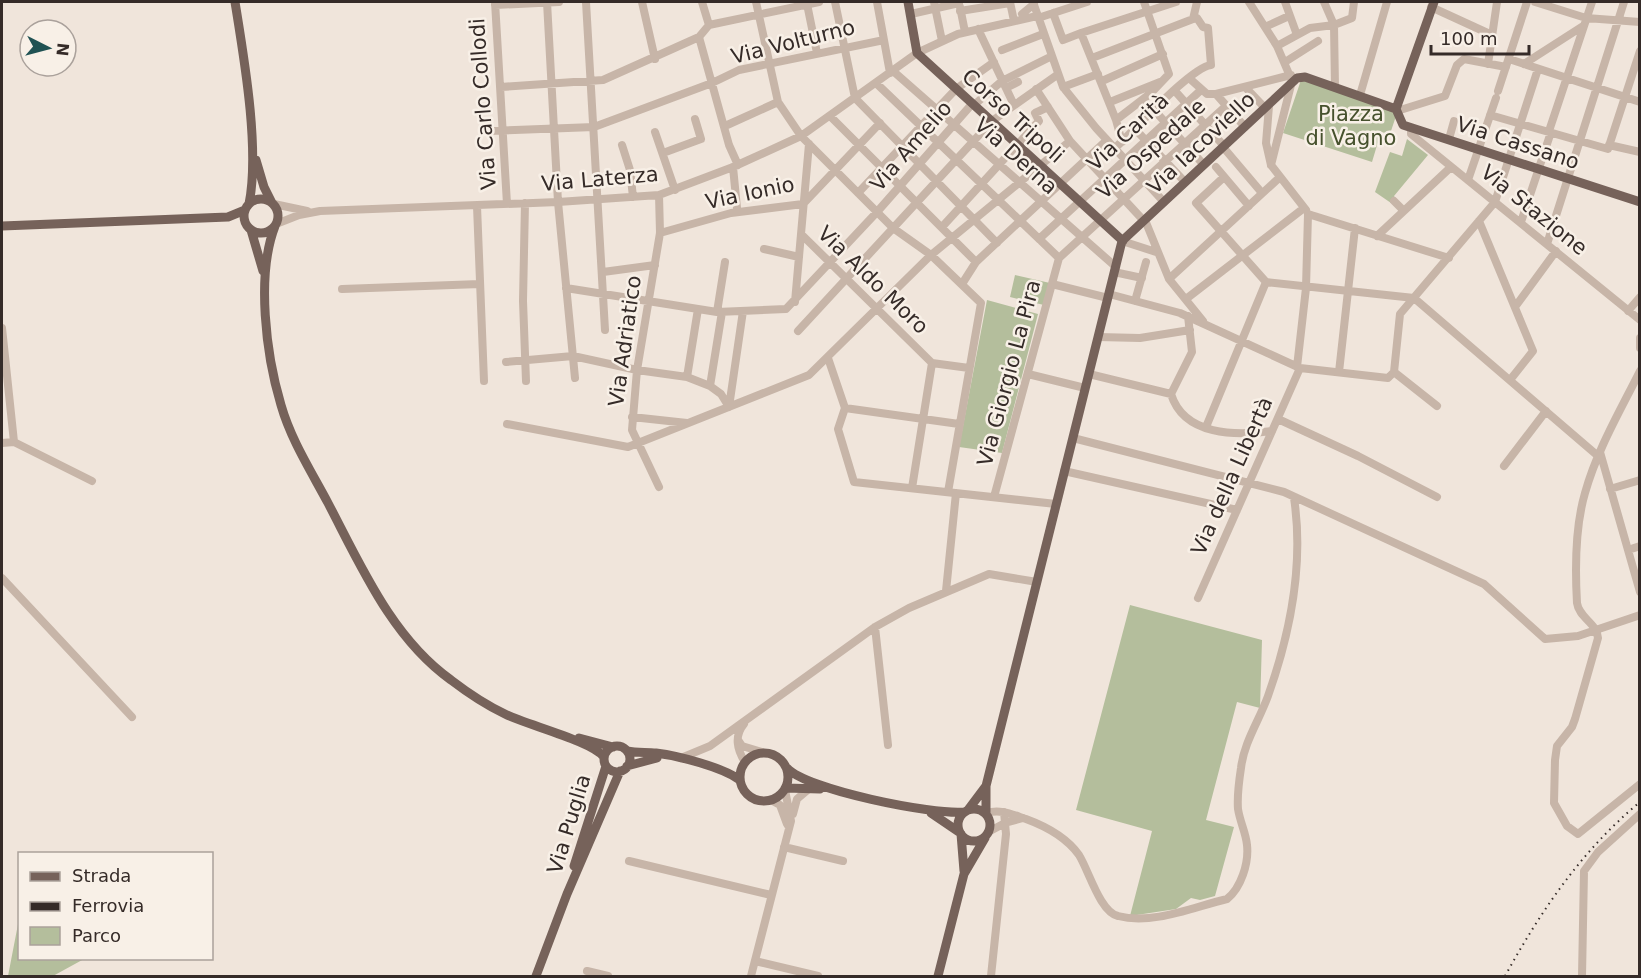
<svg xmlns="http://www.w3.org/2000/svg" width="1641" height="978" viewBox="0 0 1641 978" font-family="'DejaVu Sans',sans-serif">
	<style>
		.green { fill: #b4be9c }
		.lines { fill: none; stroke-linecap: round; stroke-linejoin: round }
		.minor { stroke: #c7b5a8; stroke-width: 8 }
		.major { stroke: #76625a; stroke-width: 9 }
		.rail { stroke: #352b28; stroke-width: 2; stroke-dasharray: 1.5 4.5; stroke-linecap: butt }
		.labels { text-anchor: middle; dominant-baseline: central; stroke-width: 5; stroke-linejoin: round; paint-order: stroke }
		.street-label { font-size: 21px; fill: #352b28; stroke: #f8f0e7 }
		.park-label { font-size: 21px; fill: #46512d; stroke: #f8f0e7 }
	</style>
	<rect width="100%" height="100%" fill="#f0e5db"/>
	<path class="green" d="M 1301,80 L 1393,109 L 1396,116 L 1390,134 L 1381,132 L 1372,162 L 1283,133 Z
		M 1407,139 L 1428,155 L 1394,196 L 1396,199 L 1391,203 L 1375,192 L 1390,152 L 1402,156 Z
		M 1015,275 L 1050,283 L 1044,305 L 1010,297 Z
		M 987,300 L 1038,314 L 1002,453 L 959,447 Z
		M 1130,605 L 1262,640 L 1260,708 L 1237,702 L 1206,820 L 1234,827 L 1215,896 L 1200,900 L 1191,898 L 1176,909 L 1130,916 L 1152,831 L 1076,810 Z
		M 19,919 L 20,958 L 84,959 L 53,976 L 8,976 Z"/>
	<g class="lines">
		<path class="minor" d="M 495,2 L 507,204
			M 547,2 L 558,202 L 575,378
			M 586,2 L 605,330
			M 642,2 L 655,59
			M 702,2 L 709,25 L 699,37 L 729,145 L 738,165
			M 756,2 L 778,102 L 801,136 L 893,228 L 931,255 L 981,303 L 948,492
			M 835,2 L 855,98 L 997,243
			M 877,2 L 890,73
			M 934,2 L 942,41
			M 1010,2 L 1014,21
			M 1033,2 L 1063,87 L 1096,128 L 1164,202
			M 1249,2 L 1277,46 L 1292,81 L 1271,165
			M 1285,2 L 1297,35
			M 1324,2 L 1334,25 L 1335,87
			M 1535,2 L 1586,18 L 1640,22
			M 807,4 L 817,53
			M 495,5 L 559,2
			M 960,7 L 965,32
			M 1431,7 L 1492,35
			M 960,11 L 1010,3
			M 1053,13 L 1063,40 L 1081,33 L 1116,120 L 1151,93 L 1169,74 L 1144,2
			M 911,14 L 959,3
			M 1022,14 L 1034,4
			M 1038,18 L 1087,2
			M 709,25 L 819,2
			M 1265,27 L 1289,16
			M 978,29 L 1014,105
			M 1081,33 L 1176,2
			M 1277,46 L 1310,28 L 1334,25 L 1352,18 L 1354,2
			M 1002,50 L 1043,34
			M 1092,58 L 1193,19
			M 1509,59 L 1640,102
			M 1285,62 L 1318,41
			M 1488,64 L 1497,2
			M 1524,64 L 1583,26
			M 893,71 L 1116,267
			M 1189,78 L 1207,94 L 1216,94 L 1291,75
			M 1102,81 L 1163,54
			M 876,83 L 1059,258
			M 501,87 L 603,80 L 699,37
			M 1063,87 L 1098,74
			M 1006,88 L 1018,82
			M 1246,88 L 1266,109
			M 1036,89 L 1070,141 L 1144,221
			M 1175,91 L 1224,146
			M 1498,91 L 1527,2
			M 1216,94 L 1245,127
			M 1360,95 L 1387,2
			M 1110,102 L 1160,82
			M 974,105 L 1002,81 L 1052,56
			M 1269,106 L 1266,143 L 1271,165 L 1306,210
			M 1155,111 L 1204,165
			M 1397,111 L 1445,96 L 1457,65 L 1464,59 L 1506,67
			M 1490,115 L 1608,149 L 1640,51
			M 831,117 L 976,262
			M 1116,120 L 1122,142
			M 725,126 L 778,102
			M 1411,128 L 1411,134 L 1640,320
			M 1135,129 L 1185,182
			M 488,131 L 594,127 L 712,83 L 739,70 L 884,40
			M 1549,131 L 1592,2
			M 655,132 L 675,190
			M 1449,139 L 1454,121
			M 809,144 L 801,234 L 932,363 L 969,368
			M 622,145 L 630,170 L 633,197
			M 1609,145 L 1640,152
			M 1116,147 C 1135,130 1190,68 1211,65 L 1208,28 L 1203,27 L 1197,18 L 1193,19 L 1197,2
			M 1223,147 L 1262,193
			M 663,153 L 701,139 L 695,119
			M 733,167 L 737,208
			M 1216,167 L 1249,206
			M 1224,177 L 1196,203 L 1266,282
			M 1468,180 L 1496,98
			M 858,193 L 956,89 L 994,62
			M 1394,201 L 1404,211
			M 525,203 L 523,301 L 526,381
			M 274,204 L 307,211
			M 477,206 L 484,381
			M 1308,214 L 1449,258
			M 1145,220 L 1169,279 L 1203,321
			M 1479,221 L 1533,351 L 1510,380
			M 1521,222 L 1551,132
			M 276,224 L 299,215 L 320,211 L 558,202 L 659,195 L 733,167 L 801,136 L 917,53 L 958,34 L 1037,16
			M 942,227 L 1039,121 L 1035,113 L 1048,107
			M 660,233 L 731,213 L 803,204 L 880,123
			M 1377,236 L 1451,167
			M 1039,239 L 1201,90
			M 1122,241 L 1156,252
			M 1547,244 L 1624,2
			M 764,249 L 799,257
			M 1059,258 L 1226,106
			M 603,272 L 655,265
			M 1114,272 L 1142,278
			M 1169,279 L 1279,178
			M 1266,282 L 1414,298
			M 962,284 L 976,262 L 1107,140
			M 1052,284 L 1108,298
			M 566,288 L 717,312 L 786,309 L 877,212 L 972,104
			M 342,289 L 480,284
			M 1109,294 L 1180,313 L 1300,368 L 1388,378 L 1394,372 L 1400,314 L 1495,202 L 1538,69
			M 1414,298 L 1598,456
			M 1186,299 L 1304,208
			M 1135,301 L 1146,262
			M 795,302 L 801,234
			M 1515,307 L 1556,251
			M 1628,311 L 1640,297
			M 717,312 L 725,262
			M 1188,316 L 1192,352 L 1171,394 C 1184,436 1236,436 1272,431
			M 2,328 L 14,442 L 92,481
			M 798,331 L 992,121 L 1057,75
			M 1098,337 L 1140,338 L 1190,330
			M 1640,338 L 1640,348
			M 828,358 L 845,408 L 838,429 L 854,482 L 1056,504
			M 506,362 L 573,356 L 637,370 L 687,377 L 710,386 L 721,394 L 729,407
			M 1297,367 L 1306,288 L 1308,214
			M 1640,371 C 1620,411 1597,450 1585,493 C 1575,527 1575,568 1577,603 C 1579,618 1597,623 1598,638 L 1575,719 L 1572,727 L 1557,746 L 1555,760 L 1554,803 L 1567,826 L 1578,834 L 1640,784
			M 1339,372 L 1355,228
			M 1394,372 L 1437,406
			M 1028,374 L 1085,388
			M 1089,374 L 1171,394
			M 687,377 L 698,309
			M 710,386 L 722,312
			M 729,407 L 743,311
			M 845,408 L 959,424
			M 632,417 L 687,423
			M 1278,419 L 1358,456 L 1437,497
			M 507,424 L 628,447 L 809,375 L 931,255 L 1070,141
			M 1206,427 L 1266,282
			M 1073,438 L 1284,492 L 1484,584 L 1545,639 L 1578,636 L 1640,615
			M 2,443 L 14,442
			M 1600,452 L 1640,592
			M 1504,466 L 1546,411
			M 1064,471 L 1237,510
			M 659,487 L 632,430 L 637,370 L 660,233 L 659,195
			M 912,488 L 932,363
			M 1610,489 L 1640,480
			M 994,497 L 1059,258
			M 1628,550 L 1640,546
			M 2,578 L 132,717
			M 946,591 L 956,493
			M 1198,598 L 1300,368
			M 875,627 L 888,745
			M 744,724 C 734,736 737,750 745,762
			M 738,740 L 742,746 L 762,752
			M 681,758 L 710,746 L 875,627 L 909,608 L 989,574 L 1037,582
			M 771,800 L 780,805 L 787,824
			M 986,813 C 1001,809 1011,814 1026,819 C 1045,826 1067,838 1079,855 C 1089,871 1100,912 1118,916 C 1153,925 1193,907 1227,899 C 1241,888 1249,863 1247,845 C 1246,833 1240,822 1238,809 C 1237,796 1239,781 1241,768 C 1244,742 1259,721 1268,696 C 1290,634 1304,564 1294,498
			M 793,814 L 797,799 L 810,788
			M 990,831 L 1005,823 L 1023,818
			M 784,847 L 843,861
			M 629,861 L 771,895
			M 755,961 L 818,976
			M 587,971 L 608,976
			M 751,976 L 791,821 L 785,790
			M 991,976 L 1006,834 L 1004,812
			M 1582,976 L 1584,871 L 1598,852 L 1640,814"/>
		<path class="major" d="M 235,2 C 244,58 260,149 249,204
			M 908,2 L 917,53 L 1123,241
			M 1396,109 L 1403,125 L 1640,202
			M 1396,109 L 1434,2
			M 256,160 L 264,187 L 272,203
			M244 216a17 17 0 1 1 34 0a17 17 0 1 1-34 0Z
			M 2,226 L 228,217 L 245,210
			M 275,226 C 256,275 266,355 281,405 C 291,440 311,471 328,503 C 361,566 392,638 451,680 C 468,693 486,705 505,714 C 527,725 592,741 604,757
			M 251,230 L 263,271
			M 579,738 L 613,747
			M604 759a13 13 0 1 1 26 0a13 13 0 1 1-26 0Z
			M 627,751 C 637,753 646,752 656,753 C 679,756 722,767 740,780
			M740 777a24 24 0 1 1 48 0a24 24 0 1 1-48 0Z
			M 627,766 L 657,758
			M 787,768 C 807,790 933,815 964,812
			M 786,788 L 820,789
			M958 825a16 16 0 1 1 32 0a16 16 0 1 1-32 0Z
			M 968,810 L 986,786
			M 931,813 L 959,832
			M 986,813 L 986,786 L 1122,241 L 1297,78 L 1305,77 L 1396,109
			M 961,834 L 964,871
			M 574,866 L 606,766
			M 536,976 L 567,894 L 620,771
			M 938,976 L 964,874 L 985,838"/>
		<path class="rail" d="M 1505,976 C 1541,911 1581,851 1640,802"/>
	</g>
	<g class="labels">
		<g class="street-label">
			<text transform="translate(793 42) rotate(-14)">Via Volturno</text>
			<text transform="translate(483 104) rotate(-94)">Via Carlo Collodi</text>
			<text transform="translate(1013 116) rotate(42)">Corso Tripoli</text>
			<text transform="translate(1128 132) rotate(-43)">Via Carità</text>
			<text transform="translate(1201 143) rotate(-43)">Via Iacoviello</text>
			<text transform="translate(1518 143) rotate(18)">Via Cassano</text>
			<text transform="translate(911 146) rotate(-49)">Via Amelio</text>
			<text transform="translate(1151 149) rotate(-42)">Via Ospedale</text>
			<text transform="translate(1016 156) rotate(42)">Via Derna</text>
			<text transform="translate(600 179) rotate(-5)">Via Laterza</text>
			<text transform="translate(750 193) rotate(-12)">Via Ionio</text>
			<text transform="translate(1534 210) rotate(39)">Via Stazione</text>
			<text transform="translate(873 280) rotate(44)">Via Aldo Moro</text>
			<text transform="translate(625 341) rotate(-82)">Via Adriatico</text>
			<text transform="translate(1009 373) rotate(-75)">Via Giorgio La Pira</text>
			<text transform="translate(1232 476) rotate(-66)">Via della Libertà</text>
			<text transform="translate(569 824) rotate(-73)">Via Puglia</text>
		</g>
		<g class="park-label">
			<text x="1351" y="114">Piazza<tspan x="1351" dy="24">di Vagno</tspan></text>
		</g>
	</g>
	<rect width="1641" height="978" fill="none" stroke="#352b28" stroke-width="6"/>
	<rect x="18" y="852" width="195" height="108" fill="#f8f0e7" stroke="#aaa19b" stroke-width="1.5"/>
	<rect x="30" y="872" width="30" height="9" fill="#76625a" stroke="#aaa19b" stroke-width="1.5"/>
	<text x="72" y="882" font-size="18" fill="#352b28">Strada</text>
	<rect x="30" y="902" width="30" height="9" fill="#352b28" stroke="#aaa19b" stroke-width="1.5"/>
	<text x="72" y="912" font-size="18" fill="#352b28">Ferrovia</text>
	<rect x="30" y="927" width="30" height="18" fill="#b4be9c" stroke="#aaa19b" stroke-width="1.5"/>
	<text x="72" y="942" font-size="18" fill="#352b28">Parco</text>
	<g transform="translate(48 48) rotate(96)"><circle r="28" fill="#f8f0e7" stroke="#aaa19b" stroke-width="1.5"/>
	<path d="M0-4.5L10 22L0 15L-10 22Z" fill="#205253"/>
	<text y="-9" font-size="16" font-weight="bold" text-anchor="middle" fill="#352b28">N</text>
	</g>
	<path d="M1431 45v9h98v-9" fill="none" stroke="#352b28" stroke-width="3"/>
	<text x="1440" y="45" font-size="18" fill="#352b28" stroke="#f8f0e7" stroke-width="4.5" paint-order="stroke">100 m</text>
</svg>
